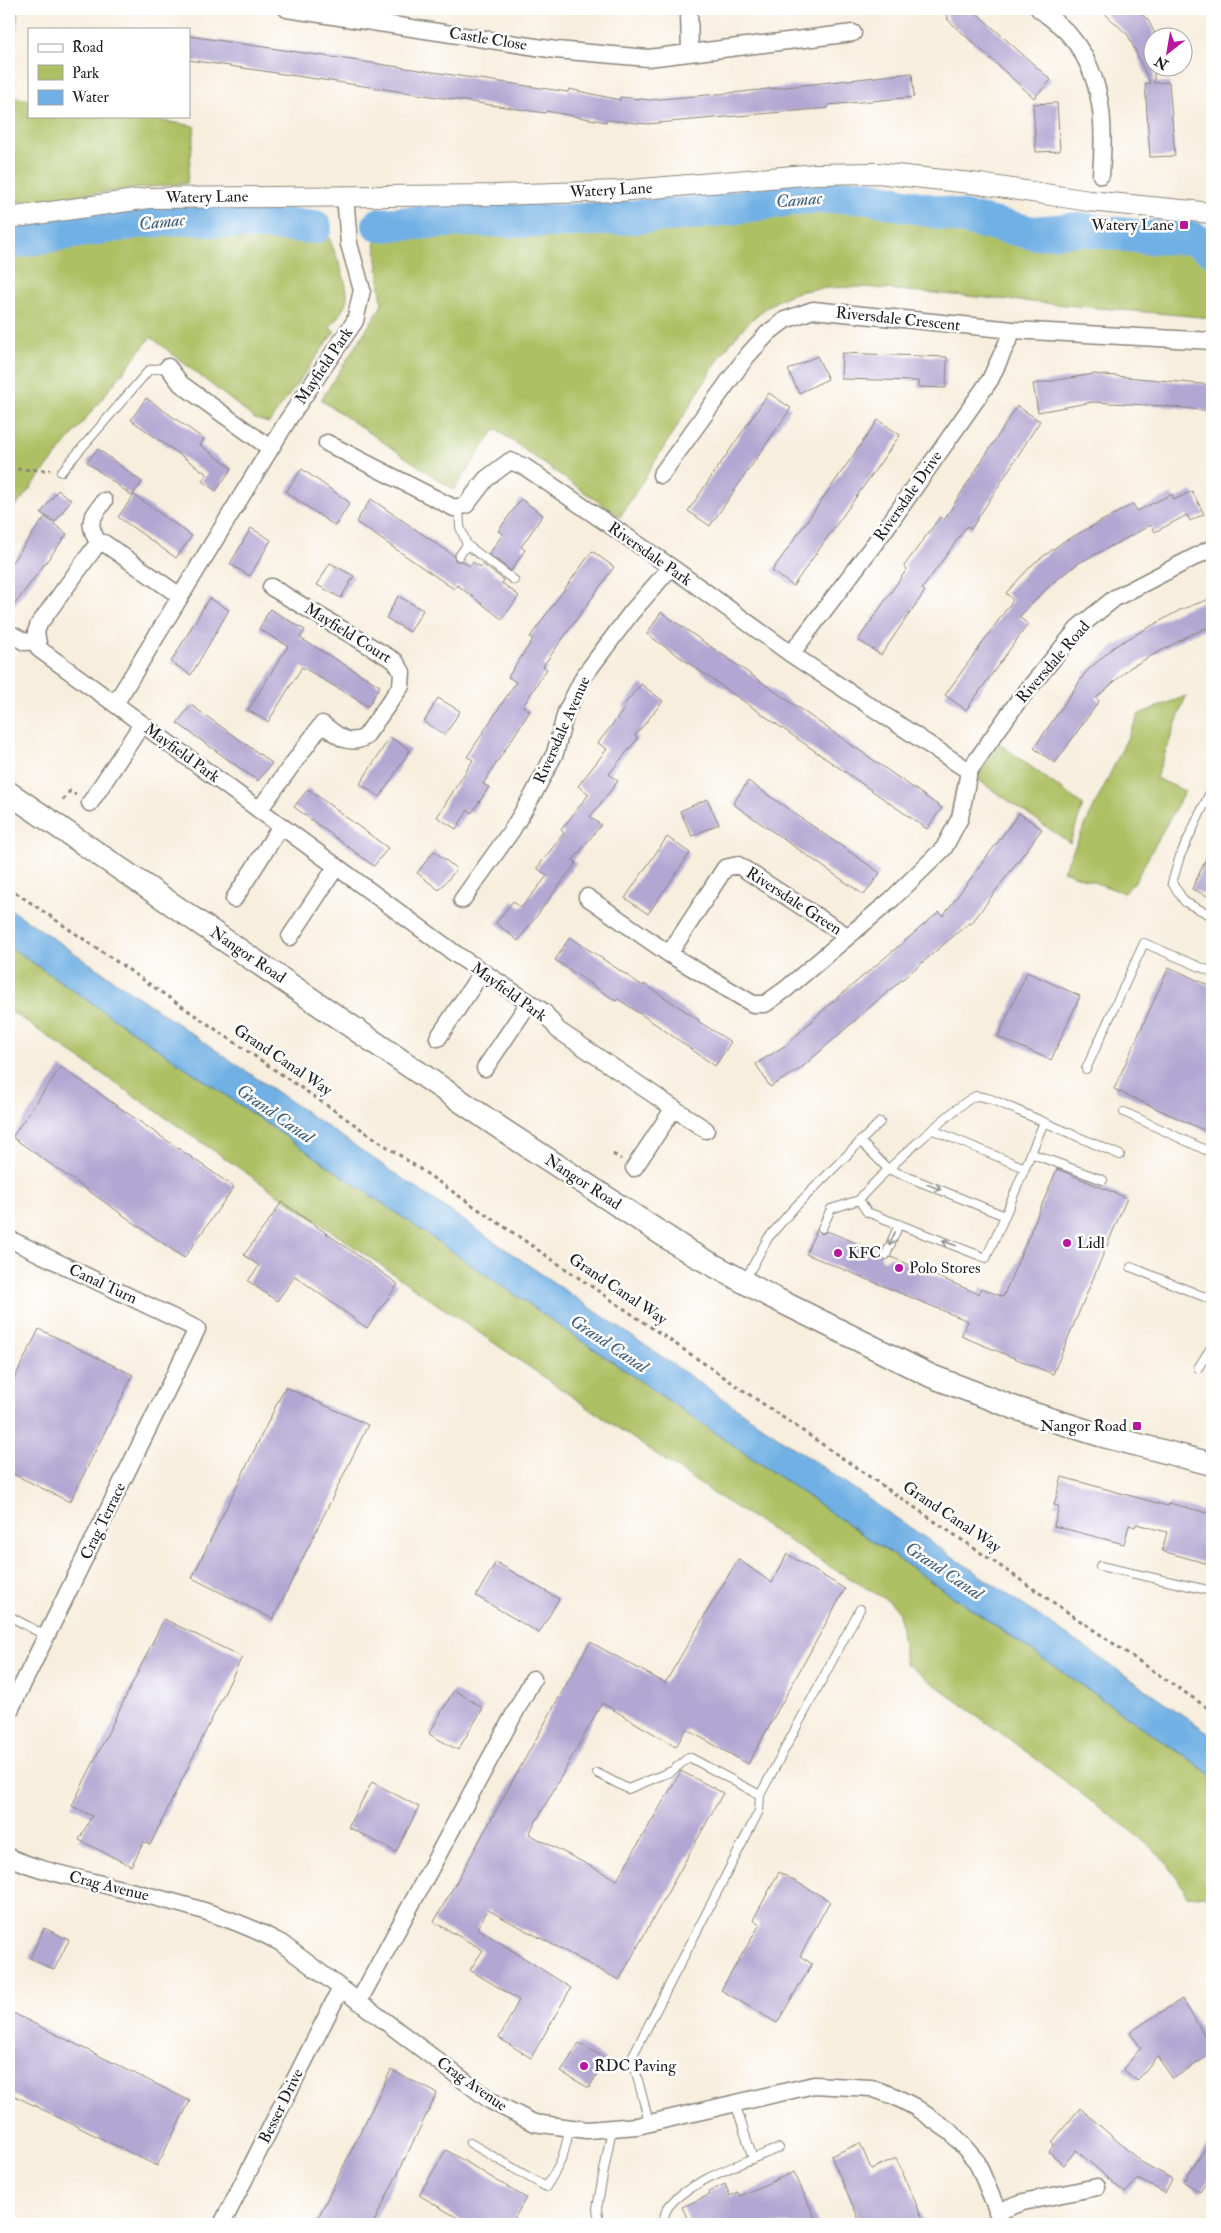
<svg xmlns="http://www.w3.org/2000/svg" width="1221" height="2233" viewBox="0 0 1221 2233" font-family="'IM FELL Double Pica',serif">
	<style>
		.green { fill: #adc063; stroke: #646e40 }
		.water { fill: #71b0e4; stroke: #466680 }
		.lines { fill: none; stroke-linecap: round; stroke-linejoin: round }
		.river { stroke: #71b0e4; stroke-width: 34 }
		.building { fill: #b2a7d2 }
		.service-casing { stroke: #8a857c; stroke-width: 10 }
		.minor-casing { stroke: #8a857c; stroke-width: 19 }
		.tertiary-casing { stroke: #8a857c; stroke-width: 22 }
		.secondary-casing { stroke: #8a857c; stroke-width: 25 }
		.path { stroke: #8a857c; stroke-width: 3; stroke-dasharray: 4 4; stroke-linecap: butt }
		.service { stroke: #fff; stroke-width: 8 }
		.minor { stroke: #fff; stroke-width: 16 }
		.tertiary { stroke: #fff; stroke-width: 20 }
		.secondary { stroke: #fff; stroke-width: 22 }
		.oneway { stroke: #999 }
		.poi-dot { fill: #b5179e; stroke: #fff; stroke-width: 2 }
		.labels { text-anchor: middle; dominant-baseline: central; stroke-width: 5; stroke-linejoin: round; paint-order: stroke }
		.street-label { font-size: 16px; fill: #1c1c1c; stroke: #fff }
		.poi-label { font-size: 16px; fill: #1c1c1c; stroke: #fff; text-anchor: start }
		.water-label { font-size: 18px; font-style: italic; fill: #425f76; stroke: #fff }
	</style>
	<rect width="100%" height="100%" fill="#fff"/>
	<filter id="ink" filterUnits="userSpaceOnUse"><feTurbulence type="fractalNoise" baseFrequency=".02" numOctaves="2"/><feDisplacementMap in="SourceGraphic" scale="10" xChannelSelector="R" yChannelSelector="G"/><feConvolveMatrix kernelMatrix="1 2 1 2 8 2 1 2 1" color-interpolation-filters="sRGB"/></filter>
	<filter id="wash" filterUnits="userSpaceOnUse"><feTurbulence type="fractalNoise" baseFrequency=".0096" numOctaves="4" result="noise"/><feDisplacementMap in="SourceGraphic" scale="20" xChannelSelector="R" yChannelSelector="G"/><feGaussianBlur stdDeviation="1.12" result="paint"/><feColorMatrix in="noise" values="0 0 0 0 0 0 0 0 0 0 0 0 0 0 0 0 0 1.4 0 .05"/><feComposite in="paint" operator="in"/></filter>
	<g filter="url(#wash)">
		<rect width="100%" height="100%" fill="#f7eedd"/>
		<path class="green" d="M 9,9 L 18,9 L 9,96 L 29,100 L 29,116 L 132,116 L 195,126 L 187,183 L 9,203 Z
			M 860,202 L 975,228 L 1033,237 L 1081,235 L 1142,244 L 1190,243 L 1212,239 L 1212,318 L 864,287 C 841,288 807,286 785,297 C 736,320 711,372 683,417 C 662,450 641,484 620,517 L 495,429 L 454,490 L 321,400 L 382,305 L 374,232 L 419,231 L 466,225 L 561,226 L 694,219 L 805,205 Z
			M 190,224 L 254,232 L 328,235 C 333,249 349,284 347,297 C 346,308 336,319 329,328 L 335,331 L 269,423 L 255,419 L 151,337 L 9,515 L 9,247 Z
			M 1186,696 L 1156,778 L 1185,791 L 1134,883 L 1124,893 L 1063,871 L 1139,714 Z
			M 1000,744 L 1083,805 L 1070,843 L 975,778 Z
			M 9,946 L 1212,1775 L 1212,1897 L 1186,1895 C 1170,1854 1126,1828 1092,1802 C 1031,1754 968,1709 905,1663 L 899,1613 L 890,1602 L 829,1566 L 714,1494 L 9,1010 Z"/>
		<path class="water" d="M 9,908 L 1212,1735 L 1212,1775 L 9,946 Z"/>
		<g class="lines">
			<path class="river" d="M 379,225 L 465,220 L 562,221 L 631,217 L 695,213 L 806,197 L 864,196 L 1034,233 L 1079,229 L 1143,237 L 1192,238 L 1212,249
				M 9,242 L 144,221 L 186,218 L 315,227"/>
		</g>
		<g id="blocks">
			<path class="building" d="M 939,9 L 972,9 L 1051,80 L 1034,98 L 947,19 L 949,18 Z
				M 1100,9 L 1136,9 L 1148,20 L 1154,32 L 1154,83 L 1169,82 L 1175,156 L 1150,157 L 1145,84 L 1150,83 L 1128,35 Z
				M 189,36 L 568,92 L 569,89 L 620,100 L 620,97 L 650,100 L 741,92 L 912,73 L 914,97 L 828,105 L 828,108 L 647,124 L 606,120 L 606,122 L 546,111 L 545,113 L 189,60 Z
				M 1057,103 L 1060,151 L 1036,152 L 1033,104 Z
				M 842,353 L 947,357 L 946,388 L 918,387 L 918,381 L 841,379 Z
				M 817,356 L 828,379 L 799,393 L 788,370 Z
				M 1094,374 L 1212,385 L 1212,411 L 1164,406 L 1093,402 L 1038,412 L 1033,384 Z
				M 769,393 L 791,408 L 710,526 L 688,511 Z
				M 146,398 L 204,439 L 200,445 L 232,468 L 216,491 L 202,481 L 207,474 L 131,420 Z
				M 1017,406 L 1040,421 L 971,529 L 967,526 L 922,589 L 925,591 L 881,655 L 858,640 L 907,569 L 904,566 L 940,517 L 944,520 Z
				M 878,420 L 900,435 L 793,586 L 772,571 Z
				M 98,449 L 142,482 L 132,496 L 87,462 Z
				M 302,469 L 350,503 L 335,526 L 286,492 Z
				M 58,490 L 71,500 L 55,522 L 41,513 Z
				M 1192,491 L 1204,514 L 1190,521 L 1187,515 L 1155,532 L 1151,525 L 1077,564 L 1051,584 L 1019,617 L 1028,624 L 966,710 L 945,695 L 1013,600 L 1006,593 L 1033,564 L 1063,542 L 1133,504 L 1137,511 L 1172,494 L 1174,500 Z
				M 134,495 L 192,536 L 176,558 L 118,517 Z
				M 371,499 L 453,555 L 456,561 L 462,561 L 470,566 L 473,562 L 480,567 L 482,564 L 504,580 L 502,583 L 519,596 L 502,619 L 457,585 L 454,589 L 356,522 Z
				M 521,499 L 543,515 L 521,547 L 525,550 L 511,571 L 489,554 L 503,534 L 498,531 Z
				M 45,517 L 67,534 L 9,612 L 9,566 Z
				M 251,528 L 271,540 L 250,576 L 230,564 Z
				M 592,551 L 614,567 L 543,666 L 547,669 L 523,706 L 530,711 L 483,784 L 489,787 L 472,813 L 468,810 L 456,829 L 437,817 L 473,760 L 467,757 L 516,682 L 508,677 L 533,639 L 530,637 Z
				M 330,563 L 354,576 L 341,598 L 317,585 Z
				M 398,596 L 423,610 L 410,632 L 386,618 Z
				M 209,598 L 229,610 L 191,675 L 171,662 Z
				M 1212,598 L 1212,626 L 1192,634 L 1131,667 L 1096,698 L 1099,701 L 1055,763 L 1034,748 L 1086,672 L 1115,646 L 1180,610 Z
				M 270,609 L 305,630 L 300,638 L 380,686 L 368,706 L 302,667 L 268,722 L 248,710 L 288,646 L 259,629 Z
				M 661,612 L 942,808 L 927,829 L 647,634 Z
				M 641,684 L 663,701 L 635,736 L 638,738 L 609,774 L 618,781 L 590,817 L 601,825 L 573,860 L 576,863 L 518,941 L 496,923 L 513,901 L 521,908 L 547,876 L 537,868 L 564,833 L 561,830 L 589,794 L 578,786 L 607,749 L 598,743 L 625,708 L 623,706 Z
				M 438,698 L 460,711 L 445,735 L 424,722 Z
				M 191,705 L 272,763 L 258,781 L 177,723 Z
				M 390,737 L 410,750 L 380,797 L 360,784 Z
				M 748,781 L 880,873 L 864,895 L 733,804 Z
				M 308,789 L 388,848 L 374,866 L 294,807 Z
				M 707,799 L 719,824 L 692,836 L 680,811 Z
				M 1019,813 L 1042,829 L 971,924 L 969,923 L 878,1000 L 800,1069 L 770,1087 L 756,1064 L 786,1045 L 830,1004 L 939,912 L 943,916 Z
				M 667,837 L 690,853 L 648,914 L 625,898 Z
				M 1212,845 L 1212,898 L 1192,889 Z
				M 434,851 L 457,869 L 439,890 L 417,873 Z
				M 570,937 L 643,986 L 644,984 L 699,1020 L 698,1021 L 731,1042 L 715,1066 L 654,1023 L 618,999 L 616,1001 L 555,960 Z
				M 1169,967 L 1212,987 L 1212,1134 L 1114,1089 Z
				M 1027,972 L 1080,996 L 1051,1060 L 998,1037 Z
				M 61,1067 L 234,1187 L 184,1258 L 12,1137 Z
				M 1057,1169 L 1127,1198 L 1053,1374 L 961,1336 L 968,1321 L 806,1254 L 817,1229 L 822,1234 L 827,1231 L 881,1253 L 881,1258 L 884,1260 L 891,1257 L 979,1294 L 981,1288 L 1003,1297 Z
				M 282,1202 L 398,1284 L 367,1328 L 295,1276 L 277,1301 L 248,1281 L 259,1266 L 244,1255 Z
				M 39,1329 L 133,1375 L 70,1502 L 9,1472 L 9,1389 Z
				M 285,1387 L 368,1425 L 273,1619 L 192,1578 Z
				M 1062,1477 L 1168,1506 L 1169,1503 L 1212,1514 L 1212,1565 L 1162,1551 L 1167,1532 L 1136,1524 L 1135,1527 L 1129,1525 L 1124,1544 L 1054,1526 L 1059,1506 L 1054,1505 Z
				M 787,1554 L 845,1589 L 748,1764 L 686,1729 L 676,1747 L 602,1703 L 529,1834 L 617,1880 L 681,1771 L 723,1793 L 619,1980 L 488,1910 L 477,1928 L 571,1988 L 531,2058 L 499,2038 L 519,2000 L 470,1970 L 483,1950 L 434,1922 L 590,1642 L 665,1683 L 738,1559 L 772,1583 Z
				M 496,1562 L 559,1599 L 539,1633 L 476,1596 Z
				M 164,1619 L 242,1657 L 150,1845 L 144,1842 L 131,1866 L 79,1840 L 92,1816 L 72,1806 Z
				M 454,1690 L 483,1708 L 458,1750 L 429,1734 Z
				M 372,1782 L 419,1807 L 396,1852 L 348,1827 Z
				M 779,1872 L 830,1901 L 800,1956 L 812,1964 L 777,2023 L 721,1990 L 760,1924 L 753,1920 Z
				M 44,1928 L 69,1940 L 54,1970 L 30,1958 Z
				M 1182,1999 L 1212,2047 L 1212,2053 L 1173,2079 L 1157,2056 L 1137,2081 L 1123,2069 L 1141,2048 L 1130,2032 Z
				M 9,2011 L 190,2101 L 157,2166 L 9,2093 Z
				M 579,2043 L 606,2059 L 589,2088 L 561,2072 Z
				M 391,2070 L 437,2093 L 373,2224 L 315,2224 Z
				M 1080,2108 L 1141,2162 L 1172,2179 L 1165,2193 L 1138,2179 L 1125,2193 L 1076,2150 L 1064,2165 L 1049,2152 L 1054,2145 L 1052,2142 Z
				M 1212,2137 L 1212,2174 L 1200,2192 L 1184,2182 Z
				M 860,2143 L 871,2169 L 896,2158 L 925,2224 L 861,2224 L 831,2156 Z
				M 446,2150 L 526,2198 L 511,2224 L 468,2224 L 419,2195 Z
				M 794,2172 L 818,2224 L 690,2224 L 682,2207 L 709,2195 L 708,2192 L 725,2184 L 730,2196 L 738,2192 L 739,2196 Z"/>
		</g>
	</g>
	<g filter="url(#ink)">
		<use href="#blocks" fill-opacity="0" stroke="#8a857c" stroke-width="1"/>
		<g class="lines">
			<defs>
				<path id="service" d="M 61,472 L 149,370 L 168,367
					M 467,545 L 514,580
					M 459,556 L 467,545 L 460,527 L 459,507
					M 1212,788 L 1180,856 L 1172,883 L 1185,902 L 1212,916
					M 1086,1069 L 1144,943 L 1212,972
					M 1124,1112 L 1212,1153
					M 933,1130 L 1025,1168
					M 860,1141 L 888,1169 L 1005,1216 L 986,1258 L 867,1212 L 859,1200 C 869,1185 963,1099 976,1096 C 980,1096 987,1098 991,1099 L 1120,1155
					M 1030,1153 L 1103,1180
					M 1005,1216 L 1044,1122
					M 822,1228 L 831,1209 L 859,1200
					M 886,1255 L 899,1224
					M 1131,1267 L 1212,1300
					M 745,1280 L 768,1238 L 793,1209 L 880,1122
					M 1198,1368 L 1212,1346
					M 1100,1566 L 1212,1591
					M 9,1616 L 46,1636
					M 597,1773 L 628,1789 L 672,1771 L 689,1757 L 760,1795
					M 735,2103 L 753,2159
					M 649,2122 L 632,2057 L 759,1811 L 760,1795 L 860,1609
					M 470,2143 L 546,2187 C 560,2165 566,2153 569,2127
					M 599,2224 L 597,2208 L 612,2128
					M 662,2224 C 664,2220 664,2214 667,2209 C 682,2183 751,2160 779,2148"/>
				<path id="minor" d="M 287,9 L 556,50 L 648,58 L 853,33
					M 689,9 L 690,53
					M 1039,9 C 1050,18 1063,26 1071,37 C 1104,77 1105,126 1101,175
					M 345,195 L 349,244 L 362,290 L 355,321 L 289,418 L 115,704 L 457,955 L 544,1012 L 558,1030 L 706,1130
					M 168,367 L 181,384 L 270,448
					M 327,443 L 454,508 L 466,505 L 486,479 L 510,461 L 525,467 L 671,567 L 791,654 L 969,771
					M 661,475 L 747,356 L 768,333 L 785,320 L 813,310 L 1013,330 L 1212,341
					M 98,543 C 87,521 90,521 104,501
					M 9,633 L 25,642 L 37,641
					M 791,654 L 884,531 L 990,380 L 1013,330
					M 115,704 L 39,649 L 36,632 L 39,624 L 98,543 L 104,543 L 180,596
					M 90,803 L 142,724
					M 259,810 L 322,724 C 337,734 347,747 365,737 L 401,686 L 402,672 L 395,661 L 271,587
					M 587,897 L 669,954 L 753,1004 L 765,1004 L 786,989 L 891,900 L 944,848 L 960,818 L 969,771 L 1016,704 L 1080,626 L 1115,598 L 1212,548
					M 234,899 L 281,826
					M 462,900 L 512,830 L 534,793 L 555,753 L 566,712 L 584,676 L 631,613 L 671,567
					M 290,937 L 336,867
					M 669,954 L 725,868 L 738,865 L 847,936
					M 438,1038 L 482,972
					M 485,1068 L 529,1003
					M 634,1168 L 674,1108
					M 9,1239 L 197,1329 L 9,1712
					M 9,1857 C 35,1869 65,1875 93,1882 C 157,1898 223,1911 281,1943 L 491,2101 L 534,2123 L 587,2130 L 637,2126 L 814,2085 L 871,2088 L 894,2096 L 915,2107 L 952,2133 L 977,2162 L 1003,2224
					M 359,2001 L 533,1679
					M 997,2212 L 1023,2202 L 1097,2187
					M 222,2224 L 341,1988"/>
				<path id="tertiary" d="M 9,218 L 149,198 L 496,195 L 619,191 L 816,174 L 877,173 L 980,184 L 1089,201 L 1212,213"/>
				<path id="secondary" d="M 9,793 L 503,1130 L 691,1253 L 770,1296 L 931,1376 L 1015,1408 L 1100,1435 L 1212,1464"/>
			</defs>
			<use href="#service" class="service-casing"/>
			<use href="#minor" class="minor-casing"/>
			<use href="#tertiary" class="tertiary-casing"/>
			<use href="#secondary" class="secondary-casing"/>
			<path class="path" d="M 9,469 L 50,470
				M 63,800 L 70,791 L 76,795
				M 9,888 L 1212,1711
				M 613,1154 L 621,1159"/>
			<use href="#service" class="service"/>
			<use href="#minor" class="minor"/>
			<use href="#tertiary" class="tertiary"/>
			<use href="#secondary" class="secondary"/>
		</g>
		<defs><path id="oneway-shaft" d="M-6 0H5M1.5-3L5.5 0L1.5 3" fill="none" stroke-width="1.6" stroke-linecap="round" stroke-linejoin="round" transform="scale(1.25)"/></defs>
		<g class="oneway">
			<use href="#oneway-shaft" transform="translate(934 1187) rotate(22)"/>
			<use href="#oneway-shaft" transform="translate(892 1239) rotate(114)"/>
			<use href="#oneway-shaft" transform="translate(949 1243) rotate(-159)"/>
		</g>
	</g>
	<g class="poi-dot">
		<rect x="1179" y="220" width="10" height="10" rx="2.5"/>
		<circle cx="1067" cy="1243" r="5"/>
		<circle cx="838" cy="1253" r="5"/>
		<circle cx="899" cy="1268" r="5"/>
		<rect x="1132" y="1421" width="10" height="10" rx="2.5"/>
		<circle cx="584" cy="2066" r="5"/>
	</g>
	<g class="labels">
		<g class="street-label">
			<text transform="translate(488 39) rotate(9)">Castle Close</text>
			<text transform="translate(611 190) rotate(-3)">Watery Lane</text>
			<text transform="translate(207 197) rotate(-1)">Watery Lane</text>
			<text transform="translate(898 319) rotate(6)">Riversdale Crescent</text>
			<text transform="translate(324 366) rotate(-56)">Mayfield Park</text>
			<text transform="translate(908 496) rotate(-55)">Riversdale Drive</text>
			<text transform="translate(650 554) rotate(35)">Riversdale Park</text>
			<text transform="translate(348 633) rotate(32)">Mayfield Court</text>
			<text transform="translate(1053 662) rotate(-49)">Riversdale Road</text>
			<text transform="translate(562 730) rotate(-66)">Riversdale Avenue</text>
			<text transform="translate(182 753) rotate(36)">Mayfield Park</text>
			<text transform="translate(794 901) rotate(33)">Riversdale Green</text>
			<text transform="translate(248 955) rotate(34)">Nangor Road</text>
			<text transform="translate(509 992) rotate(36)">Mayfield Park</text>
			<text transform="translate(283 1060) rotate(34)">Grand Canal Way</text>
			<text transform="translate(583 1182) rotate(33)">Nangor Road</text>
			<text transform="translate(103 1284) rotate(25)">Canal Turn</text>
			<text transform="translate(618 1289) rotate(34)">Grand Canal Way</text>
			<text transform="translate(952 1517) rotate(34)">Grand Canal Way</text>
			<text transform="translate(103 1521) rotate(-64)">Crag Terrace</text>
			<text transform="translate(109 1886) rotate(14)">Crag Avenue</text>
			<text transform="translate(472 2084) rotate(35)">Crag Avenue</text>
			<text transform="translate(281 2106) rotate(-64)">Besser Drive</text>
		</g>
		<g class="poi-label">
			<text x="1174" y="225" text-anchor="end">Watery Lane</text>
			<text x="1077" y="1243">Lidl</text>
			<text x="848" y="1253">KFC</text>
			<text x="909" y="1268">Polo Stores</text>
			<text x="1127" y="1426" text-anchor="end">Nangor Road</text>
			<text x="594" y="2066">RDC Paving</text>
		</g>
		<g class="water-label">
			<text transform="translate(799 200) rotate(-5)">Camac</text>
			<text transform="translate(162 222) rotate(-6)">Camac</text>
			<text transform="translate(275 1114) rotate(35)">Grand Canal</text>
			<text transform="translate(609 1344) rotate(34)">Grand Canal</text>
			<text transform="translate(944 1571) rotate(34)">Grand Canal</text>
		</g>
	</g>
	<rect width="1221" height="2233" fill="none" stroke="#fff" stroke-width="30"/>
	<rect x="28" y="28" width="162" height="90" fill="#ffffff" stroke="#a4a4a4"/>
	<rect x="38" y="44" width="25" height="8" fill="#ffffff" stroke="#a4a4a4"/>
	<text x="72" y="52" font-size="15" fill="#1c1c1c">Road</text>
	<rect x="38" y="65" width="25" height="15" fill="#adc063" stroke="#a4a4a4"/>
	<text x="72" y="78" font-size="15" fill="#1c1c1c">Park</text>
	<rect x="38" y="90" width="25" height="15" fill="#71b0e4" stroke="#a4a4a4"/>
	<text x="72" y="102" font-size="15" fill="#1c1c1c">Water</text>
	<g transform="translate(1168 52) rotate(211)"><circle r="24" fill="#ffffff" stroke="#a4a4a4"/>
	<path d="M0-4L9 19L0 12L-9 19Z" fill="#b5179e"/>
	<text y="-8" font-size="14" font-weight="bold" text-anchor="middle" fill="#1c1c1c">N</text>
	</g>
</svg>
